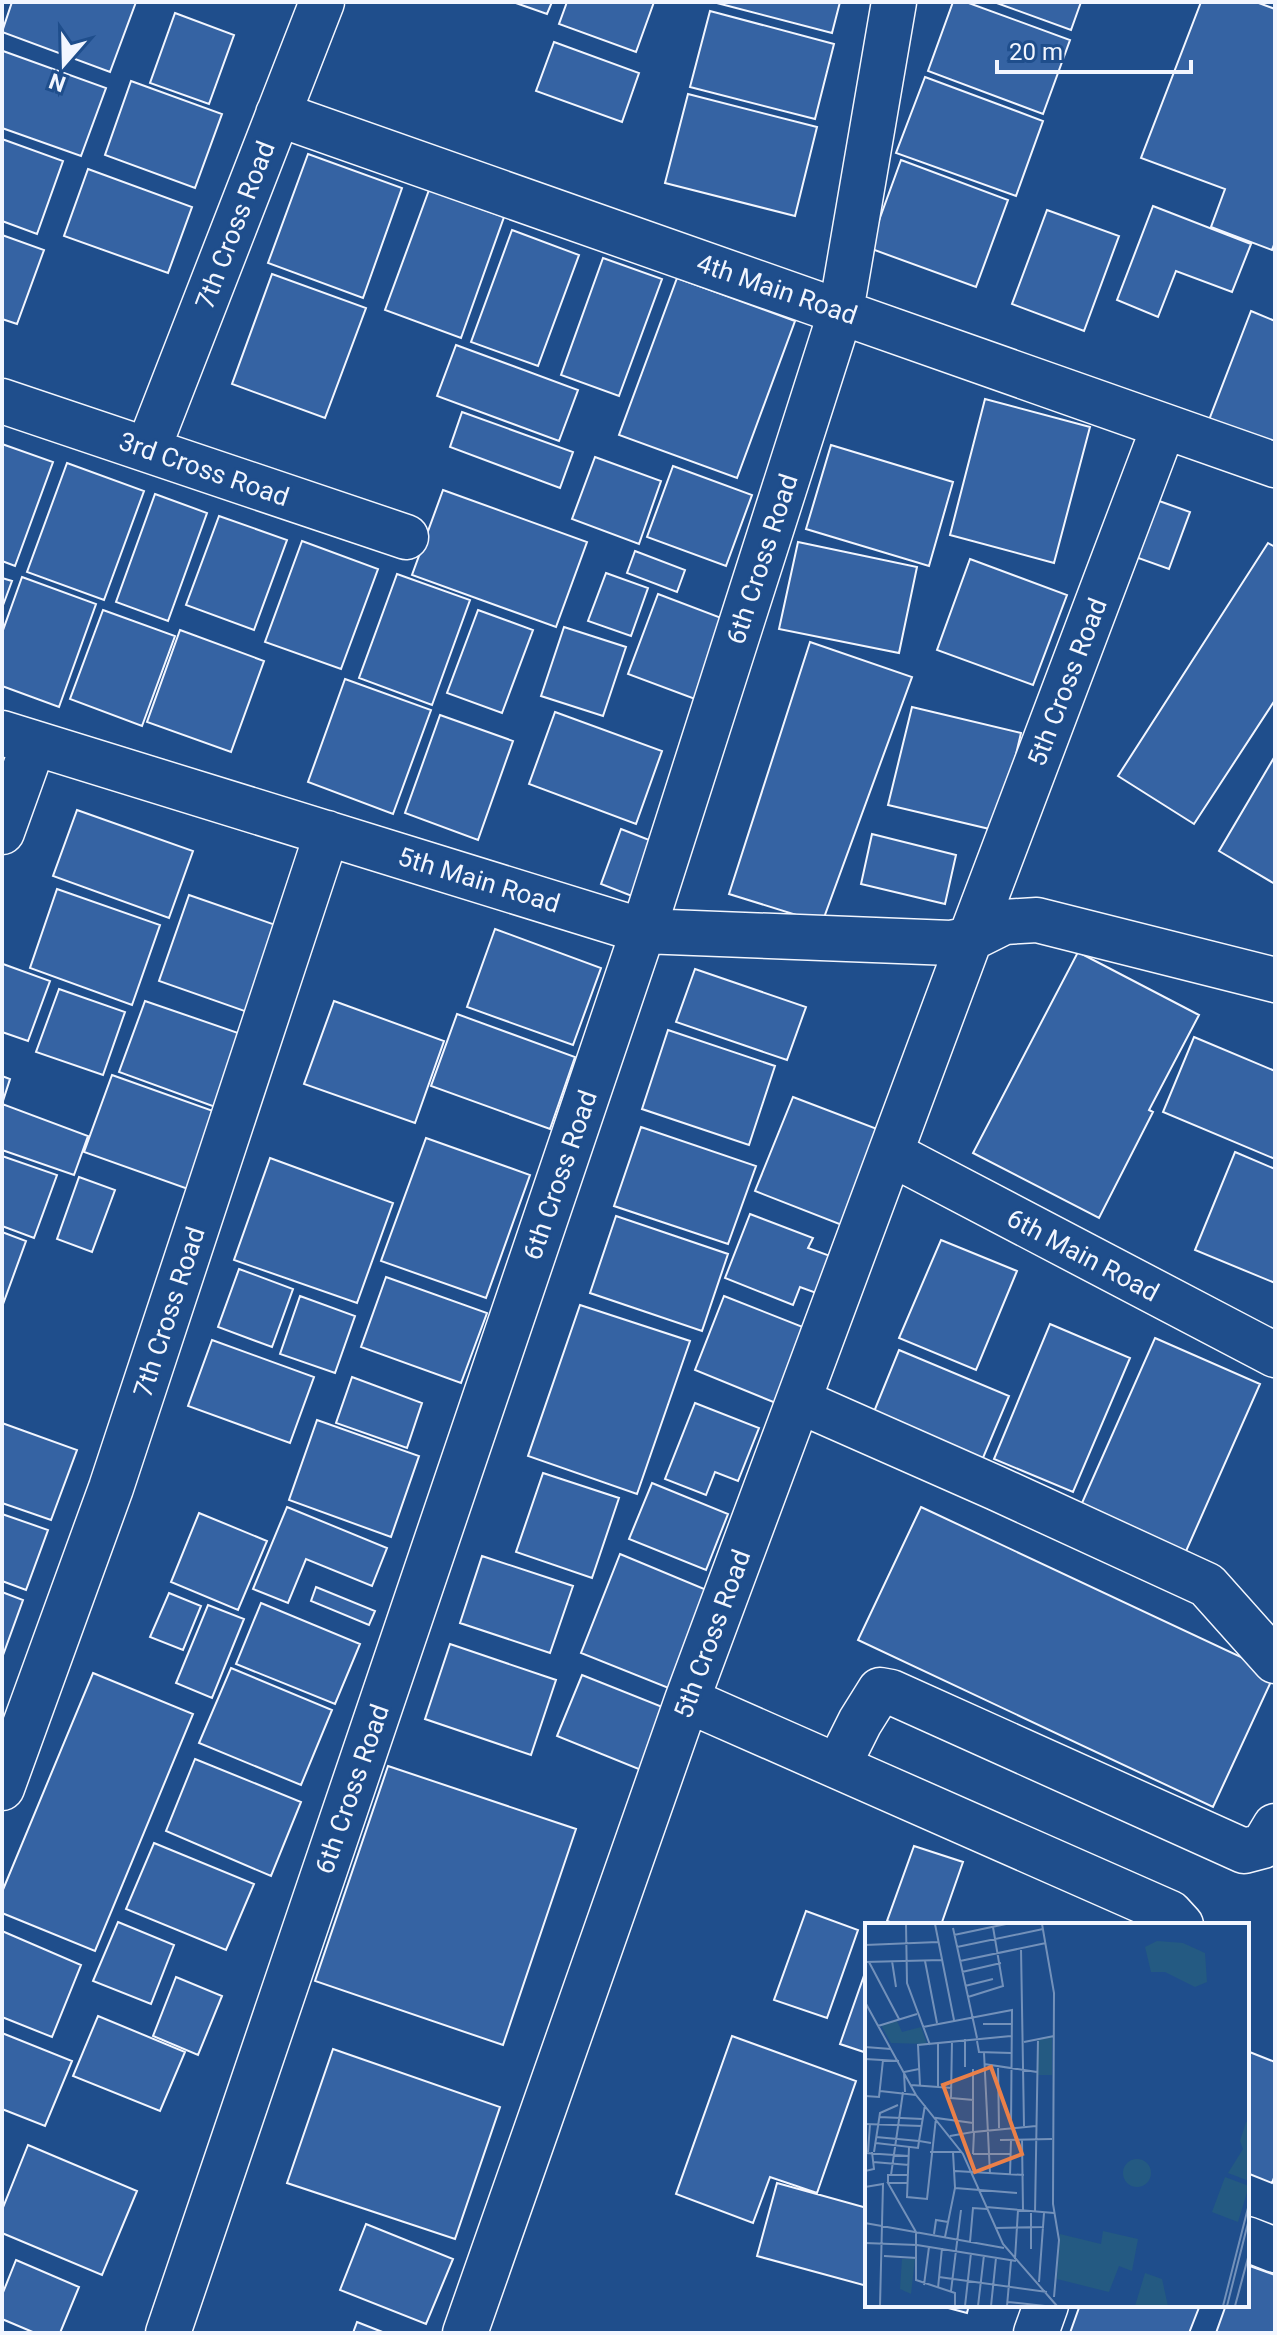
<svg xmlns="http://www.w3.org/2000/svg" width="1277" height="2335" viewBox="0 0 1277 2335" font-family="Roboto,sans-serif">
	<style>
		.building { fill: #3563a3; stroke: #f2f6ff; stroke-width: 2 }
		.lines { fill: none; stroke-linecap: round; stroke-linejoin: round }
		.minor-casing { stroke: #f2f6ff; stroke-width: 47 }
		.minor { stroke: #1f4e8c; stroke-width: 44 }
		.labels { text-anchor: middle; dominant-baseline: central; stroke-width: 6; stroke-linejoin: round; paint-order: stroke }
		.street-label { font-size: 26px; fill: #f2f6ff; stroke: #1f4e8c }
		.inset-road { fill: none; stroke: #7391ba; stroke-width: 2 }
		.view { fill: #ea8049; fill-opacity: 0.15; stroke: #ea8049; stroke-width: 4 }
		.inset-edge { fill: none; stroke: #f2f6ff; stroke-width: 4 }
	</style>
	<rect width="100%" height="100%" fill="#1f4e8c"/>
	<path class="building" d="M 12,2 L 136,2 L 110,72 L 2,32 Z
		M 513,2 L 552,2 L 547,14 Z
		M 567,2 L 654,2 L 636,52 L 559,24 Z
		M 713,2 L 840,2 L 832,33 Z
		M 953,2 L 966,2 L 1070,40 L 1043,114 L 928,71 Z
		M 994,2 L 1081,2 L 1071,30 Z
		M 1201,2 L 1256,2 L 1275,9 L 1275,242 L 1272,250 L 1211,227 L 1225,189 L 1141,158 Z
		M 710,11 L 834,44 L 815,119 L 690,87 Z
		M 175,13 L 234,35 L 209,104 L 150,83 Z
		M 554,42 L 639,73 L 622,122 L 536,91 Z
		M 3,51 L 106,88 L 81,156 L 2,128 Z
		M 925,77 L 1043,121 L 1016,196 L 896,153 Z
		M 131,81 L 222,114 L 195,188 L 105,155 Z
		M 688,94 L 817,127 L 795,216 L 665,183 Z
		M 2,139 L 63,161 L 37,234 L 2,221 Z
		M 308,154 L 402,188 L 363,298 L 268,263 Z
		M 901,160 L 1008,200 L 976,287 L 869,248 Z
		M 88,169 L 192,207 L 168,273 L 64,236 Z
		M 429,190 L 504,217 L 461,338 L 385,310 Z
		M 1153,206 L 1251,244 L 1232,292 L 1176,271 L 1158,317 L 1117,300 Z
		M 1047,210 L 1119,236 L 1084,331 L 1012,304 Z
		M 512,230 L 579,255 L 538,366 L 471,342 Z
		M 2,235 L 44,250 L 17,324 L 2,319 Z
		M 603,258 L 662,279 L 619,396 L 561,375 Z
		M 272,274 L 366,308 L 325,418 L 232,384 Z
		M 677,278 L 795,321 L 737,478 L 619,435 Z
		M 1251,311 L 1275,321 L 1275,446 L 1209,420 Z
		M 456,345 L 578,390 L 559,441 L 437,396 Z
		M 985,399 L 1090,427 L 1054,563 L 950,535 Z
		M 462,412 L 573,452 L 560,488 L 450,447 Z
		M 2,444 L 53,462 L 15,566 L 2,561 Z
		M 831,445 L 953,482 L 929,566 L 806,529 Z
		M 595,457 L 661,481 L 639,544 L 572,519 Z
		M 67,463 L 144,491 L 104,600 L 27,572 Z
		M 673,466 L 752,495 L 726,566 L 647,537 Z
		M 443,490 L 587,542 L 556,627 L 412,575 Z
		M 155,494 L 207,513 L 168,621 L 116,602 Z
		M 1148,497 L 1190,512 L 1169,569 L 1127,554 Z
		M 219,516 L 287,540 L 254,630 L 186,605 Z
		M 302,541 L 378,569 L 341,669 L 265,642 Z
		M 798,542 L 917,567 L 899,653 L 779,629 Z
		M 1268,543 L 1275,547 L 1275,700 L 1194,824 L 1118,776 Z
		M 635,551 L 685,570 L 677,592 L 627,573 Z
		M 970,559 L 1067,595 L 1033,685 L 937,650 Z
		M 606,573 L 648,588 L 631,636 L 588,621 Z
		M 397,574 L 470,600 L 432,705 L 359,678 Z
		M 22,577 L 96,604 L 59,707 L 2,686 L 2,633 Z
		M 2,578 L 12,581 L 2,608 Z
		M 658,594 L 724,619 L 695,699 L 628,674 Z
		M 103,610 L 175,636 L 142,726 L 70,699 Z
		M 478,610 L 533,630 L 502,713 L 447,693 Z
		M 564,627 L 626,647 L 603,716 L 541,696 Z
		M 180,630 L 264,661 L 231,752 L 147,722 Z
		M 810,642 L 912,677 L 822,923 L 729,894 Z
		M 345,679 L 431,710 L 393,814 L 308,782 Z
		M 912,707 L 1021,733 L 998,831 L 888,805 Z
		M 555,712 L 662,751 L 636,824 L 529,784 Z
		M 440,715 L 513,741 L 478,840 L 405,813 Z
		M 1275,756 L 1275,884 L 1219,851 Z
		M 77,810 L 193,851 L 169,918 L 53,876 Z
		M 621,829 L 657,843 L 637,898 L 601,884 Z
		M 872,834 L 956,855 L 945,904 L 861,884 Z
		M 57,889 L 160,925 L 132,1005 L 30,968 Z
		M 189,895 L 287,929 L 256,1015 L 159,981 Z
		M 495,929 L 601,968 L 573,1045 L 467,1007 Z
		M 1078,952 L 1199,1015 L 1149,1110 L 1153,1112 L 1099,1218 L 973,1153 Z
		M 3,964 L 50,981 L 28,1041 L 2,1032 Z
		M 695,969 L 806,1007 L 787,1060 L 676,1022 Z
		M 59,989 L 125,1012 L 103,1075 L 36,1052 Z
		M 145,1001 L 244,1035 L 218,1108 L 119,1072 Z
		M 334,1001 L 444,1041 L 415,1123 L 304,1084 Z
		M 457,1014 L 575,1057 L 550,1129 L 431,1086 Z
		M 668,1030 L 775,1066 L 749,1145 L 642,1109 Z
		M 1194,1037 L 1275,1071 L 1275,1159 L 1163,1112 Z
		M 112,1075 L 230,1117 L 202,1194 L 84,1152 Z
		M 2,1076 L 10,1079 L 2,1104 L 88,1136 L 74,1175 L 2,1150 Z
		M 793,1097 L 885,1132 L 847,1227 L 755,1191 Z
		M 641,1127 L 756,1166 L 728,1244 L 614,1206 Z
		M 426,1138 L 530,1175 L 486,1298 L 381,1261 Z
		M 1235,1152 L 1275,1169 L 1275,1283 L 1195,1250 Z
		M 2,1156 L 57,1175 L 34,1238 L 2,1226 Z
		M 270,1158 L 393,1203 L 357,1303 L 234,1260 Z
		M 79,1177 L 115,1190 L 92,1252 L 57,1239 Z
		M 750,1214 L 813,1238 L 808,1248 L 833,1257 L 819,1294 L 800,1287 L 793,1305 L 725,1278 Z
		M 616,1216 L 728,1254 L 702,1331 L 590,1293 Z
		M 2,1232 L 26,1241 L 2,1307 Z
		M 941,1240 L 1017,1271 L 976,1370 L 899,1338 Z
		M 239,1269 L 293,1289 L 272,1347 L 218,1327 Z
		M 386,1277 L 487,1313 L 461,1383 L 361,1347 Z
		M 300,1296 L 355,1316 L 335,1373 L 280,1354 Z
		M 724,1296 L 818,1333 L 788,1408 L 695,1370 Z
		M 580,1305 L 690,1341 L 637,1494 L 528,1456 Z
		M 1050,1324 L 1130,1358 L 1073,1492 L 994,1459 Z
		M 1155,1338 L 1260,1384 L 1183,1558 L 1078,1512 Z
		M 212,1340 L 314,1377 L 290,1443 L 188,1406 Z
		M 899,1350 L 1009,1396 L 980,1465 L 871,1419 Z
		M 352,1377 L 422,1403 L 407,1448 L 336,1423 Z
		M 695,1403 L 759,1428 L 738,1481 L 715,1472 L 706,1495 L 665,1479 Z
		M 317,1420 L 419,1456 L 391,1537 L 289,1500 Z
		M 2,1423 L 77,1450 L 51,1520 L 2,1503 Z
		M 543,1473 L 619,1498 L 592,1578 L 516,1552 Z
		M 652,1483 L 728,1514 L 706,1570 L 629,1539 Z
		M 287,1507 L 387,1548 L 372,1586 L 306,1559 L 288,1603 L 253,1589 Z
		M 921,1507 L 1275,1673 L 1213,1807 L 858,1640 Z
		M 199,1513 L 267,1541 L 238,1610 L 171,1582 Z
		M 2,1514 L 48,1530 L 26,1590 L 2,1581 Z
		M 620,1554 L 721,1596 L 681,1693 L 581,1653 Z
		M 482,1556 L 573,1586 L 550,1653 L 460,1623 Z
		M 316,1587 L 375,1611 L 369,1625 L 311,1601 Z
		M 2,1592 L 23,1600 L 2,1658 Z
		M 169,1593 L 201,1606 L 183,1650 L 150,1637 Z
		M 261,1603 L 360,1644 L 335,1704 L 236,1664 Z
		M 208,1605 L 244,1619 L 212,1698 L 176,1683 Z
		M 450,1644 L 556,1680 L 531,1755 L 425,1719 Z
		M 231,1668 L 332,1710 L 301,1785 L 199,1743 Z
		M 93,1673 L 193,1714 L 95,1951 L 2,1913 L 2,1892 Z
		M 582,1675 L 670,1710 L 646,1772 L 557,1736 Z
		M 195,1759 L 301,1802 L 271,1876 L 166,1831 Z
		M 388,1766 L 576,1829 L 503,2045 L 315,1981 Z
		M 154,1843 L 254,1884 L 226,1950 L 126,1909 Z
		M 914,1846 L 963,1862 L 941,1925 L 898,1925 L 887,1921 Z
		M 806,1911 L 858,1930 L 827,2018 L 774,2000 Z
		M 118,1922 L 174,1945 L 151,2004 L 93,1981 Z
		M 2,1931 L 81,1965 L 52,2037 L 2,2017 Z
		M 867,1967 L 867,2053 L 840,2044 Z
		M 176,1977 L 222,1996 L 198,2055 L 153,2036 Z
		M 98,2016 L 185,2052 L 160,2111 L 73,2076 Z
		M 2,2033 L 72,2061 L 45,2126 L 2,2109 Z
		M 732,2036 L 856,2081 L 817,2193 L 770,2177 L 753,2223 L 676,2194 Z
		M 333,2049 L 500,2107 L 455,2239 L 287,2183 Z
		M 1247,2051 L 1275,2062 L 1275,2175 L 1272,2183 L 1247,2173 Z
		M 28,2145 L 137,2191 L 102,2275 L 2,2233 L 2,2210 Z
		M 777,2183 L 867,2208 L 867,2286 L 757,2256 Z
		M 366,2224 L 453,2259 L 426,2324 L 340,2290 Z
		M 16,2260 L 79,2287 L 60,2333 L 35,2333 L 2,2319 L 2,2295 Z
		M 1247,2265 L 1275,2275 L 1275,2333 L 1216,2333 L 1226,2305 L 1247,2305 Z
		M 937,2305 L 969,2305 L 967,2313 Z
		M 1080,2305 L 1200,2305 L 1189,2333 L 1070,2333 Z
		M 357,2322 L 385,2333 L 353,2333 Z"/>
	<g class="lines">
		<defs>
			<path id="minor" d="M 278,114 L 1275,465
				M 2,401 L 406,537
				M 148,449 L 322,2
				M 2,733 L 643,931 L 951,943 L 970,939 L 1164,426
				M 2,832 L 34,743
				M 892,1154 L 1275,1355
				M 799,1401 L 996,1488 L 1207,1585 L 1275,1661
				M 687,1700 L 1170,1913 L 1181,1925
				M 838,1766 L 860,1722 L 880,1690 L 891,1692 L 1244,1851 L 1263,1846 L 1275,1826
				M 2,1788 L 111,1488 L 327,833
				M 1247,2239 L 1275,2250
				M 168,2333 L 643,931 L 841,311 L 894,2
				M 465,2333 L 687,1700 L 970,939 L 1004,922 L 1037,920 L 1275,980
				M 1036,2333 L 1046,2305"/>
		</defs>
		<use href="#minor" class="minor-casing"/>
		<use href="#minor" class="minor"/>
	</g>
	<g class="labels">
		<g class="street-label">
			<text transform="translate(235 225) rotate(-69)">7th Cross Road</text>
			<text transform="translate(777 289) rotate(19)">4th Main Road</text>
			<text transform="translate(204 469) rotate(19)">3rd Cross Road</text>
			<text transform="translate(762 559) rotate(-72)">6th Cross Road</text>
			<text transform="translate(1067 682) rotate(-69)">5th Cross Road</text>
			<text transform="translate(479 880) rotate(17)">5th Main Road</text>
			<text transform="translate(560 1175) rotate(-71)">6th Cross Road</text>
			<text transform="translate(1083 1255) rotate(28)">6th Main Road</text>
			<text transform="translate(169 1312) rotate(-72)">7th Cross Road</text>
			<text transform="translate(712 1634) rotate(-70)">5th Cross Road</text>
			<text transform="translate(352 1789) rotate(-71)">6th Cross Road</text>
		</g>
	</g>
	<g transform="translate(865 1923)">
		<rect width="384" height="384" fill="#1f4e8c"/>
		<path d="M 292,18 L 318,20 L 340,30 L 342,59 L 330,64 L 300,49 L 286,49 L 280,24 ZM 32,98 L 37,109 L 56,104 L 62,121 L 26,120 L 16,102 ZM 187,114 L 187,152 L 173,152 L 173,117 ZM 381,199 L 384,200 L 384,258 L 363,250 L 378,226 L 375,218 ZM258 250a14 14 0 1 1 28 0a14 14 0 1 1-28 0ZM 360,254 L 384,263 L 373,299 L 347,289 ZM 238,308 L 273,316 L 267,348 L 254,343 L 244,369 L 192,356 L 195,311 L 236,321 ZM 37,336 L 50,336 L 46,371 L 35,366 ZM 280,350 L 297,356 L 303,383 L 270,383 Z" fill="#245a82"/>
		<path class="inset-road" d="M 41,1 L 42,60 L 65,122M 70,1 L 89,97M 177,1 L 189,70 L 188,281 L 194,317 L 189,374M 88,5 L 112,115M 89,12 L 141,1M 0,22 L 73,19M 92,24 L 178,6M 156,25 L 159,203M 27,38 L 31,64M 60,38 L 72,100M 95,38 L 181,20M 0,39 L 77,37M 4,39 L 34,96M 97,49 L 136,40M 100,63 L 128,56M 103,74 L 138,63 L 128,4M 0,79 L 51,172 L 98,231 L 138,321 L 192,383M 118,101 L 147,101M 13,103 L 52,91M 58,104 L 147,87 L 146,204M 100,116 L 100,144M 87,118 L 86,175 L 109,177M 112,118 L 114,129 L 146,130M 159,119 L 189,113M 73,121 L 73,164M 0,124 L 26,126M 119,130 L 125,251M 0,136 L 34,138M 119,141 L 172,149M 133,143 L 134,205M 46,162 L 87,165M 55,163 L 53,122 L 146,113M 15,168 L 51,172M 40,169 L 39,149 L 54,146M 0,173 L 14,174 L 18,137M 60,182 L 54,218 L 66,220M 14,194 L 58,196M 0,201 L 57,203M 85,213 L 108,209 L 108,146M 11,214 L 54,218M 157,216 L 158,288M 135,217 L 187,216M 11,220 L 53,225 L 54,218M 44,224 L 42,274 L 62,276 L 71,195 L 108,200M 3,229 L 5,201M 9,229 L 15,190 L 33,182M 65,229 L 96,229M 0,230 L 44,233M 108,231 L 109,209 L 171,203M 108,231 L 145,231M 8,239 L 44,242M 0,248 L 9,246 L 7,229M 90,248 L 159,252M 26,252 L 38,169M 145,252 L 146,217M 23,260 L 23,252 L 43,252M 43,260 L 23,260 L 51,309 L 51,357 L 90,370 L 90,383M 0,264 L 18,261 L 15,383M 90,265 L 152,270M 121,284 L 189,290M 170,290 L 173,116M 0,300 L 139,325M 130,305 L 179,304M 69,311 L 71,297 L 83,299M 80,314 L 90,265 L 88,229M 105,319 L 108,285 L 122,286M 0,320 L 52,322 L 151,338M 166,326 L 166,290M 19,333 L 52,335M 150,336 L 153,287M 74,354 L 182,369M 174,359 L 179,290M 59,362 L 64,324M 73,365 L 77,325M 86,368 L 96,287M 143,379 L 180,383M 100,383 L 106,330M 113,383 L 119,332M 126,383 L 131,335M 142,383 L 146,338M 358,383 L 384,281M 362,383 L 384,296M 370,383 L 384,331"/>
		<path class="view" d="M 126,144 L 157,231 L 110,249 L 78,162 Z"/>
		<rect width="384" height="384" class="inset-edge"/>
	</g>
	<rect width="1277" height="2335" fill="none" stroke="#f2f6ff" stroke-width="8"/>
	<g transform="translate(64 64) rotate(200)" stroke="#1f4e8c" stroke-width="6" paint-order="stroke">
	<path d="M0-6L14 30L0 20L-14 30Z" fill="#f2f6ff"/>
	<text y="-12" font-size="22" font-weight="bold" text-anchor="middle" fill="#f2f6ff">N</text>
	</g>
	<path d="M997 60v12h194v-12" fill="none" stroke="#f2f6ff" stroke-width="4"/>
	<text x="1009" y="60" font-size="24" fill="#f2f6ff" stroke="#1f4e8c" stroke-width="6" paint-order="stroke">20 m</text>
</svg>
